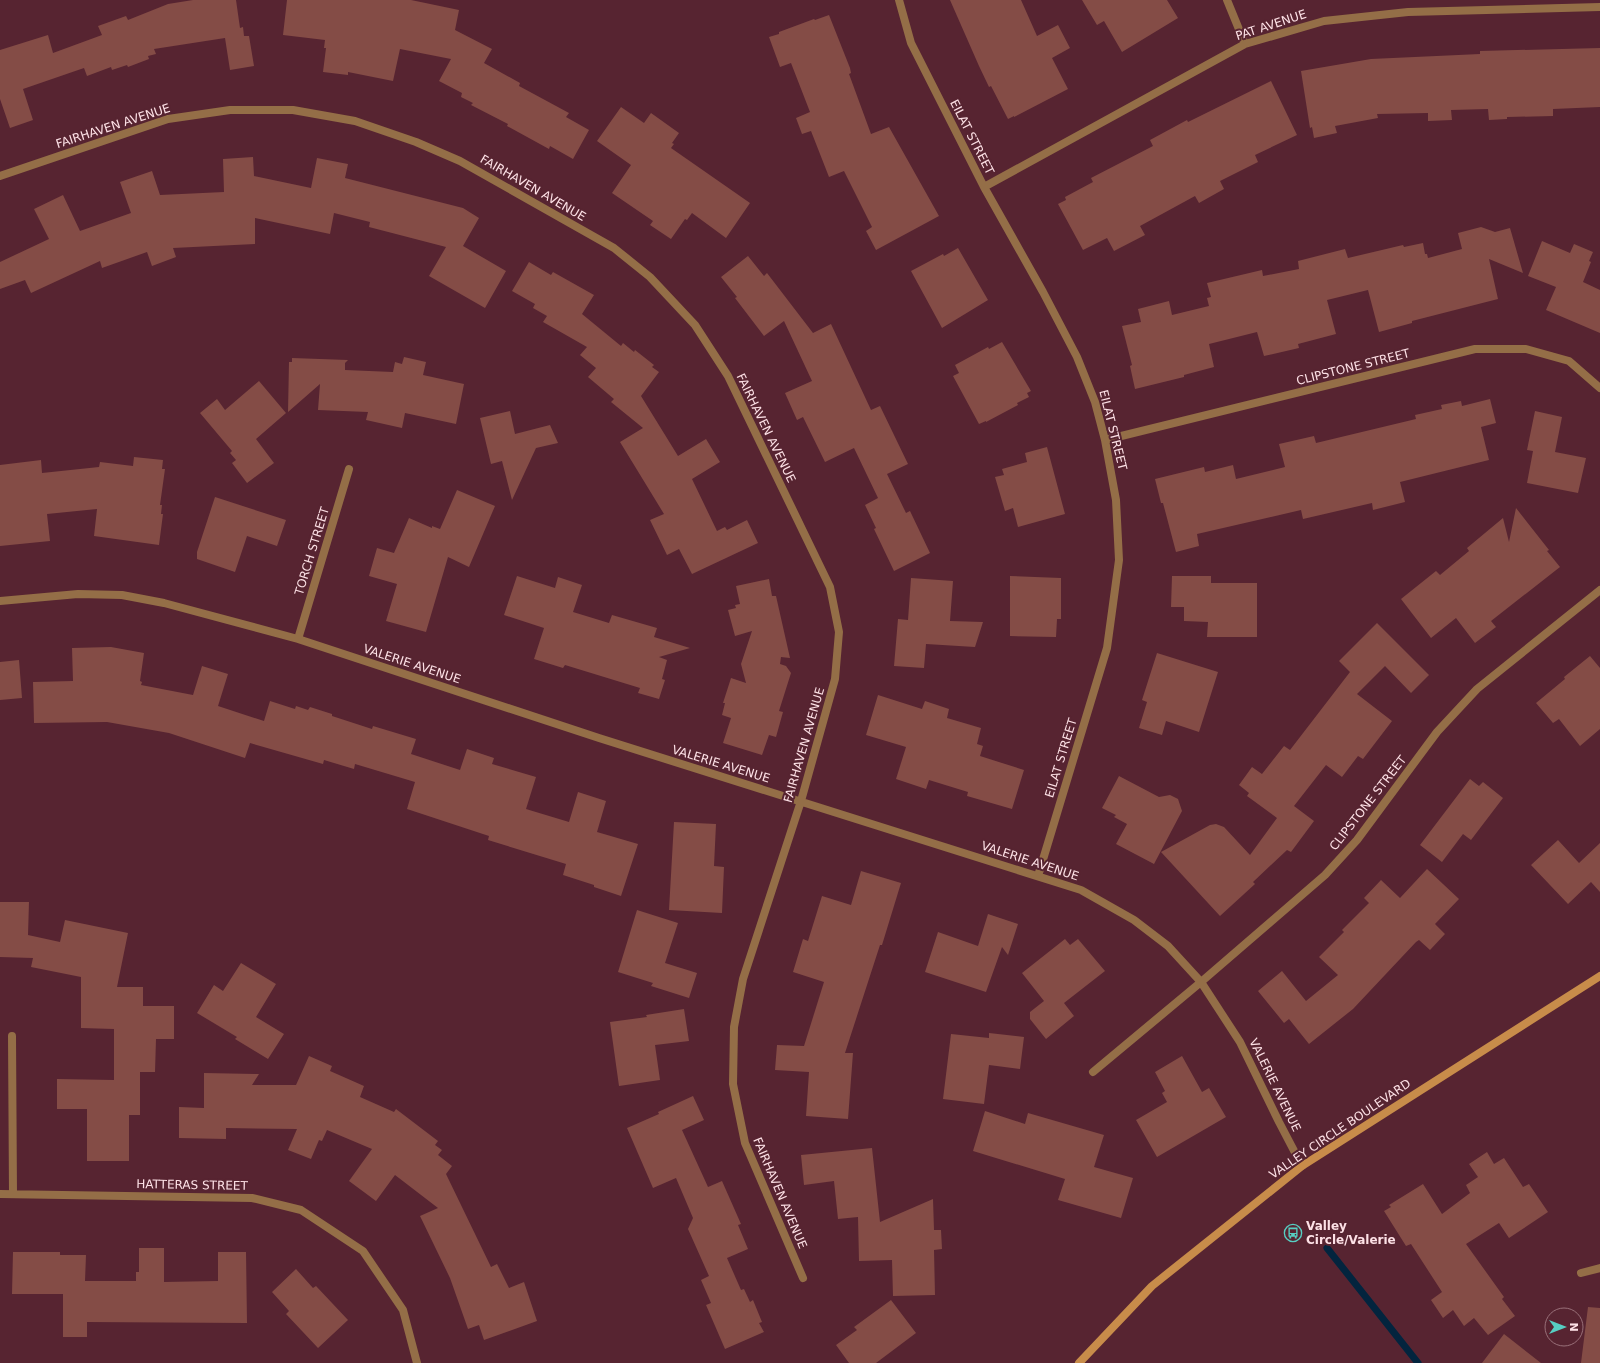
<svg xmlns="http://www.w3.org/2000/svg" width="1600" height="1363" viewBox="0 0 1600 1363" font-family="'DejaVu Sans',sans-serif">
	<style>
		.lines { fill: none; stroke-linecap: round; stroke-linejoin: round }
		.stream { stroke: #03243e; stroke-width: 7 }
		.building { fill: #844c46 }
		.street { stroke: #946e47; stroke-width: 8 }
		.secondary { stroke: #c88c4a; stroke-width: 8 }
		.labels { text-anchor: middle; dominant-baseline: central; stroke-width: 4; stroke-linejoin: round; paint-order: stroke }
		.street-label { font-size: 12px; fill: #fde1e6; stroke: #572431 }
		.poi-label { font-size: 12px; font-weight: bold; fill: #fde1e6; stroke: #572431; text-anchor: start }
	</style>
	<rect width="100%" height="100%" fill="#572431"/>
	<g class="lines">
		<path class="stream" d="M 1327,1248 L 1418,1363"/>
	</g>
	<path class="building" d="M 193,0 L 236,0 L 240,28 L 243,27 L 244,36 L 249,36 L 254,66 L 230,70 L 225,38 L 154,49 L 156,54 L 148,56 L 149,59 L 128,67 L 127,65 L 112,70 L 111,67 L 87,76 L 84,68 L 23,89 L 33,120 L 10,128 L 0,99 L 0,50 L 48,35 L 53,53 L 102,35 L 98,26 L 126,16 L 128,20 L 168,4 Z
		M 287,0 L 411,0 L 459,10 L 455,30 L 492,49 L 484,63 L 520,83 L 519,86 L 569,113 L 566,117 L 589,130 L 573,159 L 550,146 L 549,149 L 507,126 L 508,124 L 471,105 L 473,103 L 461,97 L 462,93 L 439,81 L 451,59 L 400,49 L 393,81 L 348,72 L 348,75 L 323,72 L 326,48 L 324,48 L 325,40 L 283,35 Z
		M 950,0 L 1021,0 L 1037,36 L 1058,25 L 1070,48 L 1052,58 L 1068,89 L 1014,117 L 1014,116 L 1008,119 L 991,86 L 989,87 L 979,66 Z
		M 1082,0 L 1167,0 L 1178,18 L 1122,52 L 1104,21 L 1097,25 Z
		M 829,15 L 850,68 L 851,73 L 849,74 L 871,134 L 889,127 L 939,216 L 876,250 L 866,231 L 872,227 L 844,171 L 829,177 L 811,131 L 802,134 L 796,118 L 810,112 L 791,63 L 780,67 L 769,37 L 779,34 L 779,32 L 814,19 L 815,20 Z
		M 1600,48 L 1600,107 L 1553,109 L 1553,116 L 1507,117 L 1507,119 L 1489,120 L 1488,109 L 1451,110 L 1452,120 L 1428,121 L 1428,113 L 1377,114 L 1378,118 L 1335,126 L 1337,133 L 1314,138 L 1312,127 L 1310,128 L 1301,71 L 1371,59 L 1480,54 L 1480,51 Z
		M 1271,81 L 1297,135 L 1255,155 L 1258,162 L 1220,181 L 1224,189 L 1199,203 L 1195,196 L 1140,226 L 1145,235 L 1114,251 L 1107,238 L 1083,250 L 1058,204 L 1066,200 L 1065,197 L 1093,182 L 1091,178 L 1153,146 L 1150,140 L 1187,120 L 1188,122 Z
		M 621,107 L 644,123 L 651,113 L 679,133 L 672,143 L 674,144 L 671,148 L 750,203 L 726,238 L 692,213 L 687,220 L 685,219 L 671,239 L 650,225 L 653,221 L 612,193 L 631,165 L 597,141 Z
		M 253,157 L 254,176 L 311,188 L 317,158 L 348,164 L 345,178 L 463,208 L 479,218 L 463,246 L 506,271 L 485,308 L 429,276 L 446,247 L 369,227 L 370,222 L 334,213 L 330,234 L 255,218 L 255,244 L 173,248 L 176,257 L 152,266 L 147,252 L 102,268 L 100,261 L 31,293 L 25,280 L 0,289 L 0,262 L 49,239 L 34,209 L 63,195 L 80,231 L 131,213 L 120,182 L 152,171 L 160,195 L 224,192 L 223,159 Z
		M 1481,227 L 1495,232 L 1510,228 L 1523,273 L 1489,259 L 1498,299 L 1412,321 L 1412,323 L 1379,332 L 1368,290 L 1327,300 L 1336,334 L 1298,344 L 1299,348 L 1264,356 L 1257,332 L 1209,344 L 1214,367 L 1184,375 L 1184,377 L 1135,389 L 1130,366 L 1132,365 L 1122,326 L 1141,322 L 1138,309 L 1169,301 L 1172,315 L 1209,306 L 1207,298 L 1211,297 L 1207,283 L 1262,270 L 1263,276 L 1299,269 L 1298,261 L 1345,249 L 1348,258 L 1403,245 L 1404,247 L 1423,243 L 1425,254 L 1427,254 L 1428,258 L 1462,249 L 1458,233 Z
		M 1542,241 L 1570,253 L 1574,244 L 1593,252 L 1589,261 L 1591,262 L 1583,282 L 1600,290 L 1600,333 L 1546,310 L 1556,287 L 1528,276 Z
		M 958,248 L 988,300 L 942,328 L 911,271 L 943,254 L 944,256 Z
		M 748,256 L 764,276 L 767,273 L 813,333 L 831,324 L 871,410 L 880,406 L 908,464 L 887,474 L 906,513 L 910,511 L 930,553 L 894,571 L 874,529 L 876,528 L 865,505 L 878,498 L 854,448 L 825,462 L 803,417 L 797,420 L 785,393 L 812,381 L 784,321 L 764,336 L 735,298 L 737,297 L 721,277 Z
		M 529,262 L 551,275 L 553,272 L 594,295 L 582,314 L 621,346 L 623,343 L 634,352 L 635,350 L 654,365 L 652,367 L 659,372 L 641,396 L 678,456 L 706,439 L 720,462 L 692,479 L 717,531 L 725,527 L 727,530 L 747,520 L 758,543 L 692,574 L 679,549 L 667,555 L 650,520 L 664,514 L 620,442 L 643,428 L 611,402 L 614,399 L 588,377 L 596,368 L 580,355 L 587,347 L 543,322 L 547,316 L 533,308 L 535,304 L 512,291 Z
		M 1002,342 L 1031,391 L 1027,393 L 1029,397 L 1017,403 L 1018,405 L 986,422 L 986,421 L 979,424 L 953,376 L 959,373 L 955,365 L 988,347 L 989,349 Z
		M 404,357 L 426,362 L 423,375 L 464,384 L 456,424 L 405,413 L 402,428 L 366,420 L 368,412 L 318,410 L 320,384 L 288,412 L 289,362 L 292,362 L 292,358 L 348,360 L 345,363 L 345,370 L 393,372 L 395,362 L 402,364 Z
		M 259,381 L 286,413 L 256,439 L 274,463 L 247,483 L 232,463 L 236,460 L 230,453 L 232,451 L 200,413 L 217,399 L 225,410 Z
		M 1490,399 L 1496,423 L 1481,427 L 1489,460 L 1400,482 L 1405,502 L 1373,510 L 1372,503 L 1303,519 L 1301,510 L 1197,534 L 1199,546 L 1176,552 L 1163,503 L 1161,503 L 1155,479 L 1204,467 L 1205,472 L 1233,465 L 1236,479 L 1285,467 L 1279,444 L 1314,436 L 1316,443 L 1416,419 L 1415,415 L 1442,409 L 1441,405 L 1461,401 L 1462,406 Z
		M 510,411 L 515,434 L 550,425 L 558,443 L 536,448 L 512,500 L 502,461 L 491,464 L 480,418 Z
		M 1535,411 L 1562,417 L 1555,452 L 1586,458 L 1578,493 L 1527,483 L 1533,451 L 1527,450 Z
		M 1047,447 L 1065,514 L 1018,527 L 1013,508 L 1005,511 L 995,477 L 1004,475 L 1002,469 L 1027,462 L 1025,453 Z
		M 134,457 L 163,460 L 162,469 L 165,469 L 160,505 L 162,505 L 161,514 L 163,514 L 159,545 L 94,536 L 97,509 L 47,514 L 50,541 L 0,546 L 0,465 L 41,460 L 42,473 L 99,467 L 100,462 L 133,466 Z
		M 457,490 L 495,506 L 469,567 L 448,557 L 426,632 L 386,621 L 397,584 L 369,576 L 377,548 L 394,553 L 409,518 L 432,528 L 432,526 L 440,529 Z
		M 215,497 L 286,520 L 277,546 L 247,536 L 235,572 L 197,559 L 197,552 Z
		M 1516,508 L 1549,550 L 1547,551 L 1560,567 L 1491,621 L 1496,627 L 1475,643 L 1456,618 L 1431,638 L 1401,599 L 1436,571 L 1440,575 L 1469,551 L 1467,548 L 1503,518 L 1509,542 Z
		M 517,576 L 555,588 L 558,577 L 582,585 L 573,612 L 609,623 L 612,615 L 657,628 L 654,637 L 690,648 L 659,657 L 667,660 L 662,679 L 665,680 L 659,699 L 638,693 L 640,688 L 565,665 L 563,668 L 534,659 L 544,628 L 504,615 Z
		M 1010,576 L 1061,578 L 1061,619 L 1057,619 L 1056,637 L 1010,636 Z
		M 1172,576 L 1211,576 L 1211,583 L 1257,583 L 1257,637 L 1207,637 L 1208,622 L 1184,621 L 1184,607 L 1171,607 Z
		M 911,578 L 953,581 L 950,621 L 983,622 L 975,647 L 926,644 L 924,668 L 894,666 L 898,619 L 908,620 Z
		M 769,579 L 772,596 L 776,596 L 790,658 L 781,657 L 780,664 L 786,666 L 791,673 L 779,711 L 783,712 L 776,737 L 769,735 L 762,755 L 723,743 L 731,718 L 722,715 L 725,703 L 723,703 L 731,678 L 746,683 L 741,664 L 752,631 L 735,636 L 728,610 L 736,608 L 735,605 L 740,604 L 736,586 Z
		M 1377,623 L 1429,675 L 1411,693 L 1385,666 L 1357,694 L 1392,721 L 1363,759 L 1358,756 L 1342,777 L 1326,765 L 1294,806 L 1314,821 L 1291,852 L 1287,850 L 1253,882 L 1255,884 L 1220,916 L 1161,852 L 1210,825 L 1216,824 L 1224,827 L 1250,855 L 1277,818 L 1247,796 L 1249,793 L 1239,785 L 1252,767 L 1262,774 L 1284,746 L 1290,750 L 1350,672 L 1339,661 Z
		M 111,647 L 144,653 L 140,681 L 142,682 L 141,685 L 193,695 L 202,666 L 228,674 L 218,706 L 264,721 L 270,701 L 295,709 L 296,706 L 308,710 L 310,707 L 332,714 L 332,716 L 372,729 L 373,726 L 416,739 L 411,754 L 460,770 L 467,749 L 494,758 L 492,764 L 536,777 L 526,809 L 569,822 L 578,792 L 606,801 L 597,832 L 638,844 L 621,896 L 594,887 L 594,885 L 563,875 L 566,864 L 488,840 L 489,836 L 407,809 L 415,782 L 355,764 L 354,769 L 324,760 L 323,764 L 250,743 L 245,758 L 169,733 L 107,722 L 34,723 L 33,682 L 73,681 L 72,648 Z
		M 1157,653 L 1218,672 L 1199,732 L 1166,721 L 1162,735 L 1139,728 L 1147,702 L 1142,700 Z
		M 1590,656 L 1600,668 L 1600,729 L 1580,746 L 1559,719 L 1553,723 L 1536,703 L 1565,679 L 1564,677 Z
		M 19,660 L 22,698 L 0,700 L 0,662 Z
		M 878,695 L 922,709 L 925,701 L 949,709 L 947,718 L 981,728 L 977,744 L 983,746 L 980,756 L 1024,770 L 1012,809 L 967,796 L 968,792 L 929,780 L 926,789 L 896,779 L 906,747 L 866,735 Z
		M 1119,776 L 1159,797 L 1170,795 L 1178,799 L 1182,811 L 1154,864 L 1116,844 L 1127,824 L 1114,817 L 1116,815 L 1102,808 Z
		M 1470,779 L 1479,786 L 1483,782 L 1503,798 L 1471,840 L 1463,834 L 1442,862 L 1420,845 Z
		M 674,822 L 716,824 L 714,866 L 724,867 L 722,913 L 669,910 Z
		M 1558,840 L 1579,863 L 1600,843 L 1600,892 L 1591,882 L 1568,904 L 1531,865 Z
		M 1427,869 L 1459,899 L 1435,924 L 1445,934 L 1430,950 L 1419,940 L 1416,942 L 1353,1009 L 1309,1044 L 1289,1019 L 1284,1023 L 1258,991 L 1282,971 L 1306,1001 L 1338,975 L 1319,957 L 1344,932 L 1342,930 L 1369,903 L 1364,898 L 1381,880 L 1400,898 Z
		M 861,871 L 901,883 L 882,945 L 880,945 L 845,1053 L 853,1053 L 848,1119 L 806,1116 L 809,1072 L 775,1070 L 777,1045 L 804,1046 L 824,982 L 793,972 L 803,939 L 808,941 L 822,896 L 851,905 Z
		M 0,902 L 29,902 L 28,935 L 60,942 L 65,920 L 128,933 L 117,987 L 143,987 L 143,1006 L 174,1006 L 174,1039 L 156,1039 L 155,1072 L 140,1072 L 140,1115 L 129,1115 L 129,1161 L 87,1161 L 87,1109 L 57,1109 L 57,1079 L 114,1080 L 114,1029 L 81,1028 L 81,977 L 31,967 L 33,958 L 0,957 Z
		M 637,910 L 678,923 L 665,963 L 697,973 L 689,998 L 651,986 L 653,983 L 618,972 Z
		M 988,914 L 1018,924 L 1008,955 L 1002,947 L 986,992 L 925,972 L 938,932 L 978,946 Z
		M 1065,939 L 1070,945 L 1078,939 L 1105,971 L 1064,1003 L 1074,1016 L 1046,1039 L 1030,1019 L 1030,1012 L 1044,1001 L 1022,973 Z
		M 241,963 L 276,984 L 256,1017 L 284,1034 L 268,1059 L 235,1039 L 237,1037 L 197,1013 L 214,985 L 223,991 Z
		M 684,1009 L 689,1041 L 655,1045 L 660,1080 L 619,1086 L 610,1022 L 647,1017 L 646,1015 Z
		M 989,1033 L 1024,1037 L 1020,1069 L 989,1065 L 984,1104 L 943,1099 L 951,1034 L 989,1038 Z
		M 309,1056 L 332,1066 L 330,1071 L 364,1086 L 360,1097 L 394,1112 L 396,1109 L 438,1141 L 435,1145 L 442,1150 L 438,1155 L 452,1166 L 446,1174 L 491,1267 L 497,1264 L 509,1288 L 524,1282 L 537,1321 L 484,1340 L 479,1325 L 468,1329 L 450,1278 L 420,1216 L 438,1208 L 395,1175 L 376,1201 L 349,1181 L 372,1149 L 327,1130 L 322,1141 L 319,1140 L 311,1159 L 288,1150 L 297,1129 L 226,1128 L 226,1139 L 179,1138 L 179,1107 L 204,1108 L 204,1073 L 259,1074 L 252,1085 L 296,1085 Z
		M 1182,1056 L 1202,1092 L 1209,1088 L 1226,1117 L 1157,1157 L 1136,1120 L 1167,1102 L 1162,1093 L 1165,1091 L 1155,1072 Z
		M 693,1096 L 704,1120 L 682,1130 L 708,1187 L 722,1181 L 741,1224 L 738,1225 L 748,1249 L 727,1258 L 741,1290 L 744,1289 L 750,1302 L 753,1300 L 762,1322 L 759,1323 L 764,1332 L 725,1349 L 706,1305 L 711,1303 L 701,1280 L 709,1276 L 688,1229 L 693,1218 L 676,1178 L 653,1188 L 627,1128 L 659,1114 L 658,1112 Z
		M 985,1111 L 1025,1124 L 1028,1113 L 1104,1135 L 1094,1167 L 1133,1178 L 1121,1218 L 1058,1200 L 1065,1179 L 973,1151 Z
		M 872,1148 L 880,1222 L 933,1199 L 934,1230 L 941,1230 L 942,1249 L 934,1250 L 935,1295 L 893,1296 L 892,1260 L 859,1261 L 858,1217 L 838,1219 L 834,1181 L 804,1185 L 801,1155 Z
		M 1487,1152 L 1494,1164 L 1504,1158 L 1523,1187 L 1529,1184 L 1548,1212 L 1509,1238 L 1499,1223 L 1466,1244 L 1504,1297 L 1502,1299 L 1515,1316 L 1488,1335 L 1474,1318 L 1464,1326 L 1453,1310 L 1443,1318 L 1431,1300 L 1442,1292 L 1411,1244 L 1406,1246 L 1384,1211 L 1391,1207 L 1389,1205 L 1423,1184 L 1442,1214 L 1470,1193 L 1466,1185 L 1478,1177 L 1469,1164 Z
		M 139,1248 L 164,1248 L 164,1282 L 218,1281 L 218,1252 L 246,1252 L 247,1323 L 87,1322 L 87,1337 L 63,1337 L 63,1294 L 12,1294 L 13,1252 L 60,1252 L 60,1255 L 86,1255 L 85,1281 L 136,1281 L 136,1272 L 139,1272 Z
		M 296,1269 L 313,1288 L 316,1286 L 348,1320 L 318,1348 L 286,1314 L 289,1311 L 272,1292 Z
		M 891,1300 L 916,1333 L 876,1363 L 849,1363 L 836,1345 L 857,1330 L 854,1327 Z
		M 1588,1307 L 1600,1308 L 1600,1363 L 1581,1363 Z
		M 1504,1334 L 1541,1363 L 1482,1363 Z"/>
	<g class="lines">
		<path class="street" d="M 899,0 L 911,43 L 984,187 L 1043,292 L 1077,357 L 1095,402 L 1105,440 L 1116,500 L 1119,560 L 1107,648 L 1038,876
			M 1227,0 L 1245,44
			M 0,176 L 168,119 L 230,110 L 293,110 L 355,121 L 416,142 L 460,161 L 614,248 L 650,277 L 695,325 L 728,376 L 830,587 L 839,632 L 835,679 L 801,801 L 743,979 L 734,1027 L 733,1084 L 745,1143 L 803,1278
			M 984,187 L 1245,44 L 1324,21 L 1408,12 L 1600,7
			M 1105,440 L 1475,349 L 1526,349 L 1569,361 L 1600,388
			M 0,601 L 78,594 L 122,595 L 164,603 L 298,639 L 599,738 L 1081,890 L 1134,920 L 1168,946 L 1201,982 L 1240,1042 L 1279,1122 L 1302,1166
			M 298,639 L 349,469
			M 12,1036 L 13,1194
			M 1093,1072 L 1201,982 L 1325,875 L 1357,840 L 1437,732 L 1477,689 L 1600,590
			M 0,1194 L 252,1198 L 301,1210 L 363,1251 L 403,1310 L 417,1363
			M 1581,1273 L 1600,1268"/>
		<path class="secondary" d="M 1079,1363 L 1152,1286 L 1302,1166 L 1600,976"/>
	</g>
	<defs>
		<symbol id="bus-ring" viewBox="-11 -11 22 22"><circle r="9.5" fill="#572431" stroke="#57cec2" stroke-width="1.5"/><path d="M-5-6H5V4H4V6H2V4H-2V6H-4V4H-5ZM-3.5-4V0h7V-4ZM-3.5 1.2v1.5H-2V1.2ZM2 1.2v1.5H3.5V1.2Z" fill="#57cec2"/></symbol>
	</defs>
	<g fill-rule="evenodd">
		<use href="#bus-ring" x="1283" y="1223" width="20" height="20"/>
	</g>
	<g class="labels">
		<g class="street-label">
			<text transform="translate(1271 25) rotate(-18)">PAT AVENUE</text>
			<text transform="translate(113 126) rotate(-18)">FAIRHAVEN AVENUE</text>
			<text transform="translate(972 137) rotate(63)">EILAT STREET</text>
			<text transform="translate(533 188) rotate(30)">FAIRHAVEN AVENUE</text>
			<text transform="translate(1353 367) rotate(-14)">CLIPSTONE STREET</text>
			<text transform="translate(766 428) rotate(64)">FAIRHAVEN AVENUE</text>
			<text transform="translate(1113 430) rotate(76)">EILAT STREET</text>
			<text transform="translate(312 551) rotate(-73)">TORCH STREET</text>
			<text transform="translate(412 664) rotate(18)">VALERIE AVENUE</text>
			<text transform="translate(804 745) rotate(-74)">FAIRHAVEN AVENUE</text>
			<text transform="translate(1061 758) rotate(-73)">EILAT STREET</text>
			<text transform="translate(721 764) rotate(17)">VALERIE AVENUE</text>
			<text transform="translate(1368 803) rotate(-52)">CLIPSTONE STREET</text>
			<text transform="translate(1030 861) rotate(18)">VALERIE AVENUE</text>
			<text transform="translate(1275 1085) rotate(64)">VALERIE AVENUE</text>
			<text transform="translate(1340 1129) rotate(-34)">VALLEY CIRCLE BOULEVARD</text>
			<text transform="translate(192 1185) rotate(1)">HATTERAS STREET</text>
			<text transform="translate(780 1193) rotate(67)">FAIRHAVEN AVENUE</text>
		</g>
		<g class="poi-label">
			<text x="1306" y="1226">Valley<tspan x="1306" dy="14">Circle/Valerie</tspan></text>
		</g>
	</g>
	<g transform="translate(1564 1327) rotate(90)"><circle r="19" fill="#572431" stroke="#997079"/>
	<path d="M0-3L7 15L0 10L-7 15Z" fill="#57cec2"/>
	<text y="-6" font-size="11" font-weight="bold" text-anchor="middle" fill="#fde1e6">N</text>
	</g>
</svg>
